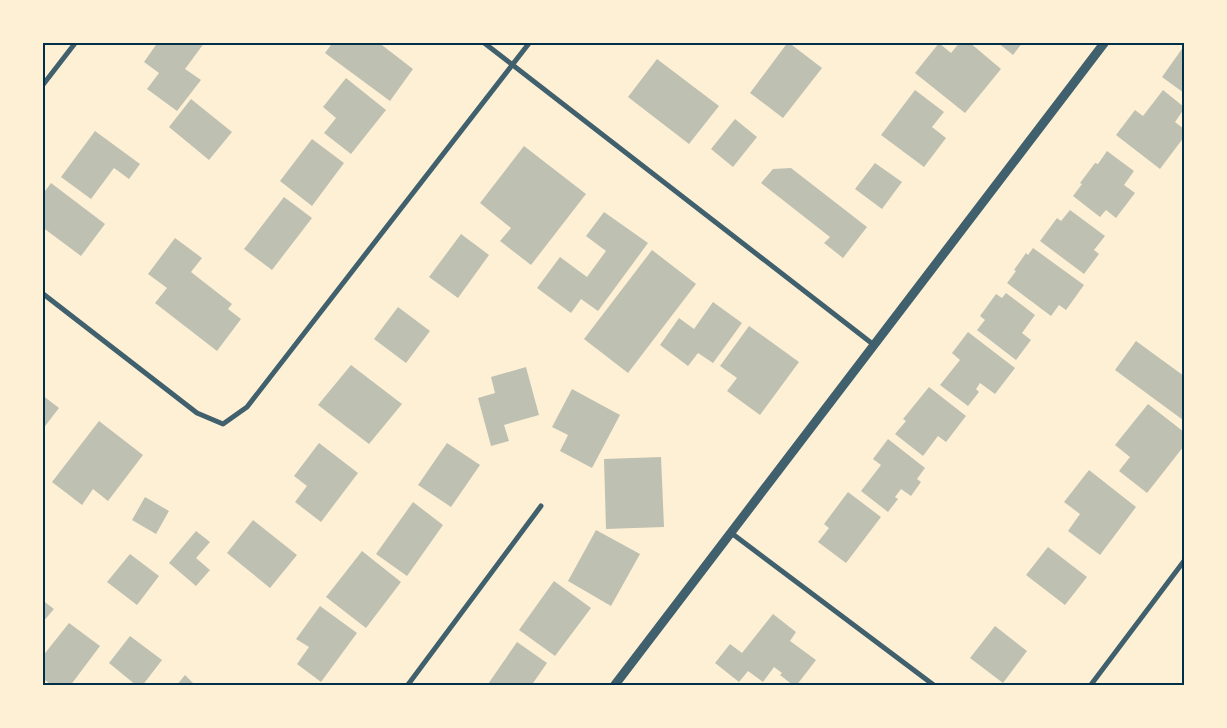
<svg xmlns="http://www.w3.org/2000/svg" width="1227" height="728" viewBox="0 0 1227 728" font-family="'Alegreya Sans',sans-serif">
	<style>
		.building { fill: #bec0b2 }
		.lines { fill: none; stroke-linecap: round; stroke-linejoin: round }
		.minor { stroke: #3f606c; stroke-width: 5 }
		.tertiary { stroke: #3f606c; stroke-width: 9 }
		.neatline { fill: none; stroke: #003049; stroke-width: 2 }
	</style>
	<rect width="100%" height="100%" fill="#fdf0d5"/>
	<path class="building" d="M 158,42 L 205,42 L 185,69 L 201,80 L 177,111 L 147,89 L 159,73 L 144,62 Z
		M 333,42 L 378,42 L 413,69 L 390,101 L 325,53 Z
		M 788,42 L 822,68 L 783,118 L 750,93 Z
		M 960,42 L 969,42 L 1001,69 L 965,113 L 915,73 L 939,43 L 951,53 Z
		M 997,42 L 1023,42 L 1013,55 Z
		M 1184,46 L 1184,93 L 1162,77 Z
		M 657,59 L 719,106 L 689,144 L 628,97 Z
		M 346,78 L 386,110 L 351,154 L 324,133 L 336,118 L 323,107 Z
		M 915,90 L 944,112 L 932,127 L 946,138 L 924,167 L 881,135 Z
		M 1163,90 L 1184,107 L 1184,109 L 1175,122 L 1184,129 L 1184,137 L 1160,169 L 1116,135 L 1135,110 L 1143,116 Z
		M 191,99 L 232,132 L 209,160 L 169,127 Z
		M 735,119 L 757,137 L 733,167 L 711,149 Z
		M 95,131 L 140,164 L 129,179 L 114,168 L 91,199 L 61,177 Z
		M 312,139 L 344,163 L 312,206 L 280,181 Z
		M 524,146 L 586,194 L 531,265 L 500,241 L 511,228 L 480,203 Z
		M 1107,151 L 1134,171 L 1124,185 L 1135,193 L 1116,218 L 1106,210 L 1100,217 L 1073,196 L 1082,184 L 1080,183 L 1095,163 L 1098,164 Z
		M 875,163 L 902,182 L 882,209 L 855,189 Z
		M 791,168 L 867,227 L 843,258 L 824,243 L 830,237 L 761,183 L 773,169 Z
		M 51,183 L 105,224 L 81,256 L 42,227 L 42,195 Z
		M 284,197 L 312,218 L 272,270 L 244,249 Z
		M 1070,210 L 1105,236 L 1094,250 L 1099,254 L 1084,274 L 1040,241 L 1057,218 L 1061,221 Z
		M 604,212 L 648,243 L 598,311 L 581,299 L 571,313 L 537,288 L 560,257 L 587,277 L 606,251 L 586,236 Z
		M 461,234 L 489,255 L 458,298 L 429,277 Z
		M 175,238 L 202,258 L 191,272 L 232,304 L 228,309 L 241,319 L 217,351 L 155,303 L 167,288 L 148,274 Z
		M 1033,248 L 1084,285 L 1066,310 L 1059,305 L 1051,316 L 1007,283 L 1016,271 L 1014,270 L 1026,253 L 1028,255 Z
		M 652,250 L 696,284 L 628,373 L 584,339 Z
		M 1006,293 L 1035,315 L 1022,333 L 1031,340 L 1016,360 L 977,330 L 985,320 L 980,316 L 996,294 L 1002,298 Z
		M 713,302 L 742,323 L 713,363 L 698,353 L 688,366 L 660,345 L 679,318 L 694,329 Z
		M 398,307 L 430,331 L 406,363 L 374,339 Z
		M 749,326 L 799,362 L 760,415 L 727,391 L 737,378 L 720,366 Z
		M 968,332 L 1015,368 L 995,394 L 980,383 L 976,389 L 979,392 L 968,406 L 940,385 L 960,360 L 952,353 Z
		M 1136,341 L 1184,376 L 1184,418 L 1183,420 L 1115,370 Z
		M 351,365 L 402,404 L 369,444 L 318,405 Z
		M 526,367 L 539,415 L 504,425 L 509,441 L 491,446 L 478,398 L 495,393 L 491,377 Z
		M 929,387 L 966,416 L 946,442 L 938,436 L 923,456 L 895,434 L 906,421 L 903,419 Z
		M 572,389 L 620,415 L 592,468 L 560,451 L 568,435 L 552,427 Z
		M 42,395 L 59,408 L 42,430 Z
		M 1148,404 L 1184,432 L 1184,446 L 1147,493 L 1119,471 L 1130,457 L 1115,445 Z
		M 99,421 L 143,455 L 108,501 L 93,489 L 82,505 L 52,482 Z
		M 888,439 L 925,468 L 917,479 L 921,482 L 911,496 L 901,489 L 895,497 L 898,499 L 888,512 L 861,491 L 881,465 L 873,459 Z
		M 319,443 L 358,473 L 321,522 L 295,502 L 307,486 L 294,476 Z
		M 447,443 L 480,465 L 451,507 L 418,485 Z
		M 661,457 L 664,527 L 606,529 L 604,459 Z
		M 1089,470 L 1136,507 L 1100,555 L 1068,531 L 1080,514 L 1064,502 Z
		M 848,492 L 881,517 L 846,563 L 818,542 L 829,528 L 824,524 Z
		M 145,497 L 169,511 L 156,534 L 132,520 Z
		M 413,502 L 443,525 L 407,576 L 376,554 Z
		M 253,520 L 297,555 L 270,588 L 227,553 Z
		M 596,530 L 640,554 L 611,606 L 568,581 Z
		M 196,531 L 210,542 L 196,558 L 210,570 L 196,586 L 169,563 Z
		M 1048,547 L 1087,577 L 1065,605 L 1026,575 Z
		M 362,551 L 401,582 L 366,628 L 326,597 Z
		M 130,554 L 159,576 L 137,605 L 107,582 Z
		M 554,581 L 591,608 L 555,656 L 519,630 Z
		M 42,600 L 54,609 L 42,623 Z
		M 320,606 L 357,633 L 321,682 L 297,664 L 309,647 L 296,639 Z
		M 773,614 L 796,632 L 790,641 L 816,660 L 796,686 L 794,686 L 780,675 L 782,673 L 774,667 L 763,682 L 748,671 L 739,682 L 715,663 L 730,644 L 742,653 Z
		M 69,623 L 100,646 L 70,686 L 53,686 L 42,678 L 42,657 Z
		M 995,626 L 1027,651 L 1003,683 L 970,658 Z
		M 130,636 L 162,660 L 142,686 L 137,686 L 109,663 Z
		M 517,642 L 547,663 L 531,686 L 490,686 L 488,684 Z
		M 185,675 L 196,686 L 176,686 Z"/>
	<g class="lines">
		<path class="minor" d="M 483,42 L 874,345
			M 42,86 L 76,42
			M 42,293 L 197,413 L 223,424 L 247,407 L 530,42
			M 730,532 L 935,686
			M 407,686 L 541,506
			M 1090,686 L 1184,561"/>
		<path class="tertiary" d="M 614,686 L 1105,42"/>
	</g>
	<rect width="1227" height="728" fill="none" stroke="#fdf0d5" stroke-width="88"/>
	<rect x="44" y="44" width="1139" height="640" class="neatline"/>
</svg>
